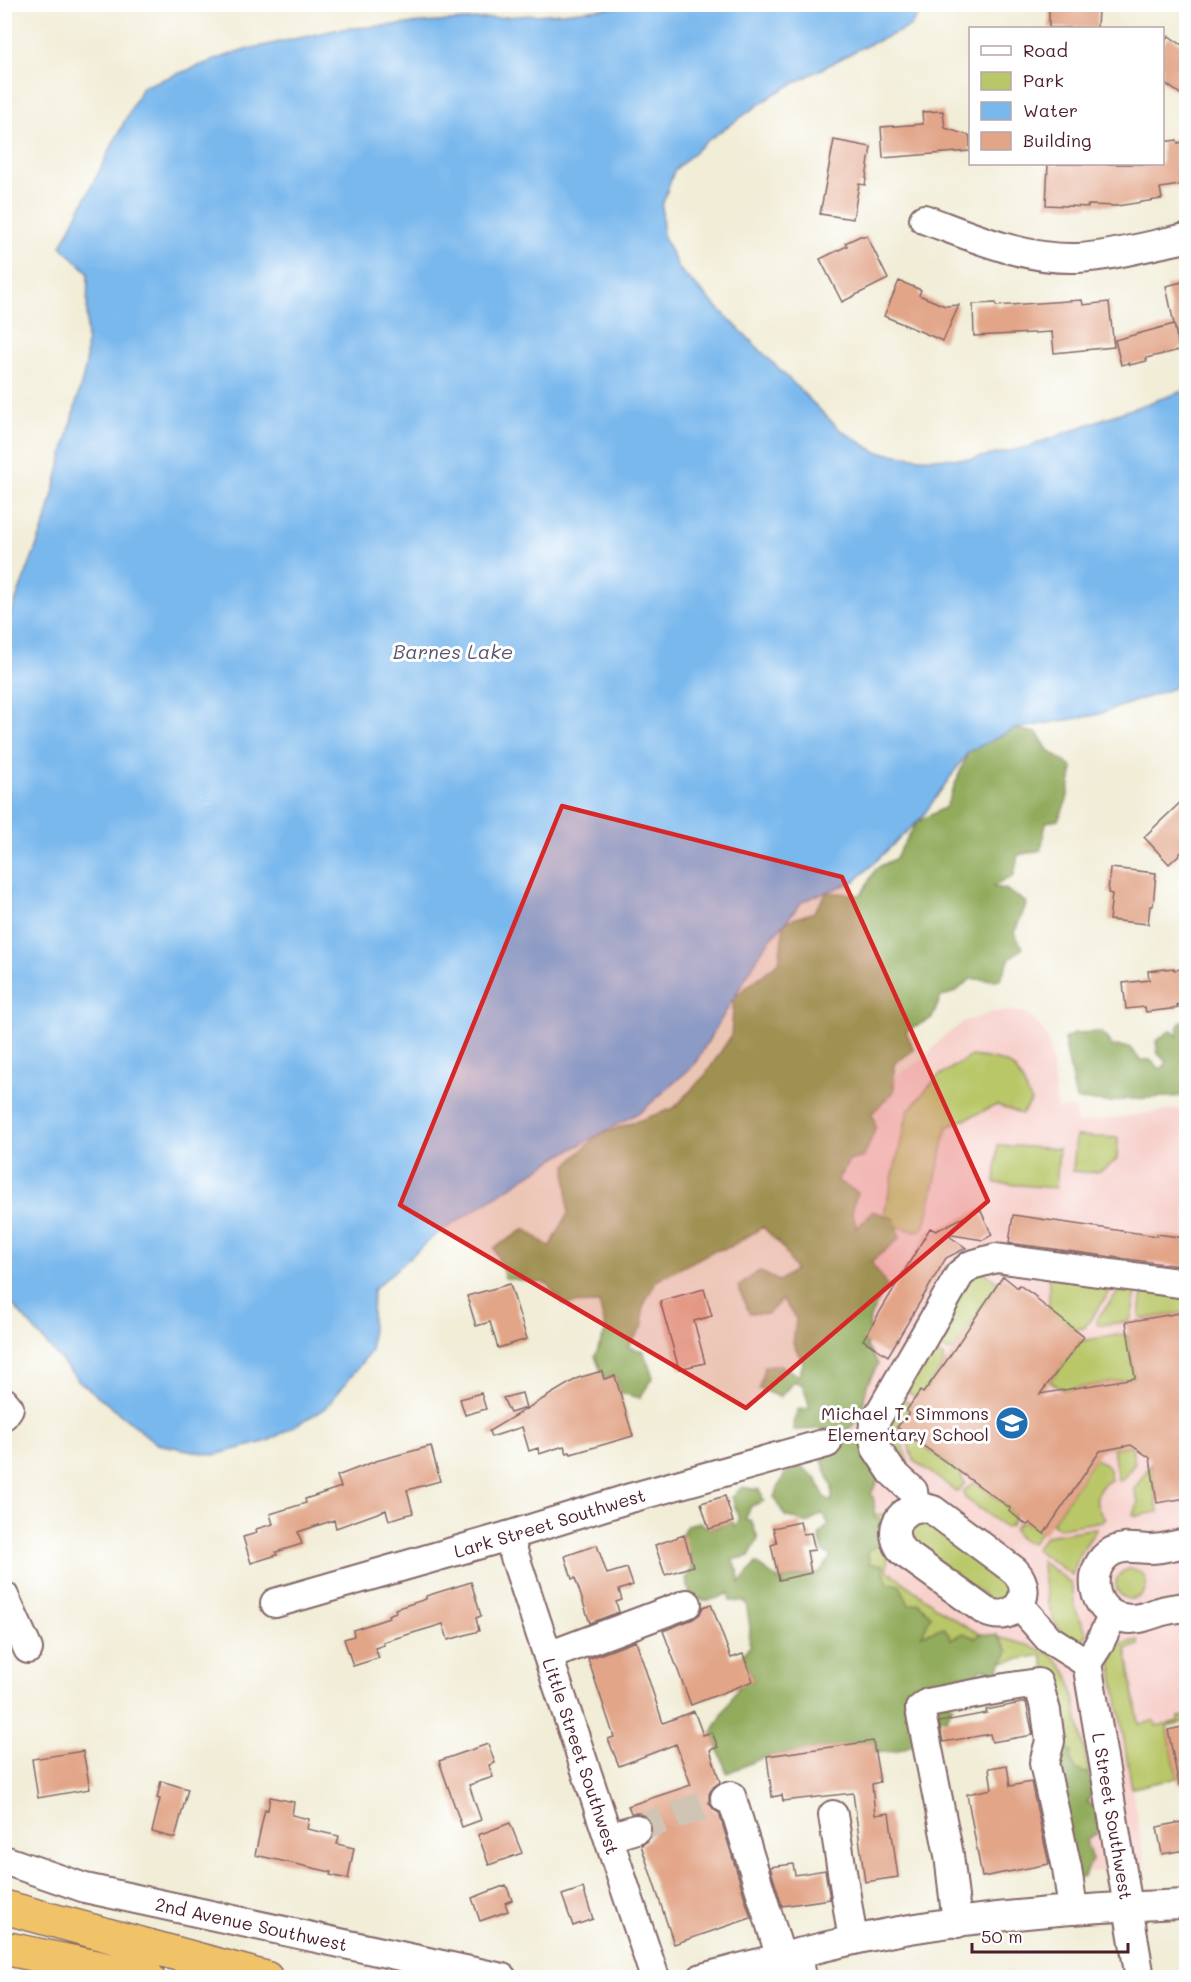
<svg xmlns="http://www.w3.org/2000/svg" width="1191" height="1982" viewBox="0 0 1191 1982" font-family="Mali,sans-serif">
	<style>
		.built { fill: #f7d0cb }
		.green { fill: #b9c769; stroke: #82734a; stroke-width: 1.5 }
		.forest { fill: #92ac5d; stroke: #6e6644; stroke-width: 1.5 }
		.water { fill: #79b8ed; stroke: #626c8c; stroke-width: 1.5 }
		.building { fill: #e2a588 }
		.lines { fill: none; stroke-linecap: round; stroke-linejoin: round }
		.minor-tunnel { stroke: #d0c4b5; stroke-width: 28; stroke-dasharray: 28 14; stroke-linecap: butt }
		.minor-casing { stroke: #846767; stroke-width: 32 }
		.highway-casing { stroke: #846767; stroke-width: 36 }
		.minor { stroke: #fff; stroke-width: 28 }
		.highway { stroke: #f1c369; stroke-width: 33 }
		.marked { fill: #d62828; fill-opacity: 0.2; stroke: #d62828; stroke-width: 4.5; stroke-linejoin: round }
		.labels { text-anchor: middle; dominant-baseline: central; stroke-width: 6; stroke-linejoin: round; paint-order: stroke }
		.poi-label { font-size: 18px; fill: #4a1f2b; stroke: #fff; text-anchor: end }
		.street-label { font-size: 18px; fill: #4a1f2b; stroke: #fff }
		.water-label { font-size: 20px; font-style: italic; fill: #5a556f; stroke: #fff }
	</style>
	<rect width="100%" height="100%" fill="#fff"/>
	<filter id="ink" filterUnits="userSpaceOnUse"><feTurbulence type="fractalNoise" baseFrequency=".0167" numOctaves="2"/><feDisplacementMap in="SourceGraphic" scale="12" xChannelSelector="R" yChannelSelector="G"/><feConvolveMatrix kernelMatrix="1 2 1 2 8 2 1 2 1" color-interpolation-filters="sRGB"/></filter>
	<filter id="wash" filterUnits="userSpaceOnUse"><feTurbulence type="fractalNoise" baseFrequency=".008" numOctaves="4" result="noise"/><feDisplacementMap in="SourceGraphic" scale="24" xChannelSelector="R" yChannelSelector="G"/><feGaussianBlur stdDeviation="1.35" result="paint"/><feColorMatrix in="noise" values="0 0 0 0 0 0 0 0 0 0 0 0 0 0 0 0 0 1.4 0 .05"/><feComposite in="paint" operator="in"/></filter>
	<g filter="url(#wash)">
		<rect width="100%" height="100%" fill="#f1edd7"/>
		<path class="built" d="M 1009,1011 L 1025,1012 L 1035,1021 L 1044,1032 L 1050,1046 L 1057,1109 L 1074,1108 L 1077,1123 L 1186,1108 L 1186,1722 L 1123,1734 L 1146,1869 L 1082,1872 L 1042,1655 L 884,1682 L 795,1190 L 854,1101 L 922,1060 L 942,1038 L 965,1021 L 994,1012 Z"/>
		<path class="green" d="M 971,1056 C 1012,1061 1016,1062 1031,1102 L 1022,1114 L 997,1105 L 947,1127 L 925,1226 L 920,1230 L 915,1231 L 882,1223 L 908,1111 L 937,1077 Z
			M 1076,1136 L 1118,1138 L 1117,1159 C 1102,1174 1092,1174 1073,1171 Z
			M 998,1145 L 1059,1149 L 1056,1188 L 995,1183 Z
			M 981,1269 L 998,1283 L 953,1352 L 950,1350 L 949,1352 L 935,1342 L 964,1285 Z
			M 1049,1274 L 1112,1282 L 1112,1289 L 1084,1328 L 1074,1329 L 1049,1310 Z
			M 1132,1287 L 1136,1293 L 1131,1318 L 1126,1322 L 1098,1325 L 1097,1319 L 1121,1288 Z
			M 1148,1288 L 1186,1293 L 1186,1312 L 1142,1319 L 1139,1316 L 1142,1293 Z
			M 1124,1334 L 1128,1336 L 1135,1378 L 1063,1390 L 1050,1381 L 1081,1341 Z
			M 931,1348 L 944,1358 L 942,1361 L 945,1363 L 923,1393 L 919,1392 L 916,1397 L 906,1391 Z
			M 902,1398 L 911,1404 L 906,1411 L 908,1413 L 897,1428 L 908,1463 L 904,1469 L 898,1465 L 882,1428 Z
			M 912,1438 L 963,1474 L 961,1477 L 965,1483 L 959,1490 L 956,1491 L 913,1460 L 908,1443 Z
			M 1131,1445 L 1135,1463 L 1122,1480 L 1118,1480 L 1113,1449 Z
			M 1095,1458 L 1108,1467 L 1111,1480 C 1094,1488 1092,1505 1105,1518 L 1103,1521 L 1059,1528 L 1052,1523 Z
			M 1151,1464 L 1158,1512 L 1136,1516 L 1133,1514 L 1138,1502 L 1134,1489 Z
			M 974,1482 L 1010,1508 L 1009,1511 L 1013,1514 L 1014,1520 L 1010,1526 L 1005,1527 L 965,1498 L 963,1492 Z
			M 875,1514 L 890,1515 L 887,1570 L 949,1616 L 980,1634 L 975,1638 L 951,1639 L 921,1635 L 909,1605 L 869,1564 L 868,1552 L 886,1538 L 874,1517 Z
			M 919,1521 L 924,1521 L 1006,1577 L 1011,1587 C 1008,1598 1004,1600 993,1602 L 912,1543 L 908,1534 L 912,1526 Z
			M 1024,1522 L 1027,1525 L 1030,1522 L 1041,1531 L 1032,1543 C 1023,1543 1016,1537 1014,1529 L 1019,1523 Z
			M 1096,1528 L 1096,1530 L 1080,1553 L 1072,1575 L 1035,1549 L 1046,1536 Z
			M 1041,1561 L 1071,1583 L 1076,1611 L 1087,1633 L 1087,1636 L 1083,1636 L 1084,1641 C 1046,1641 1046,1588 1041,1561 Z
			M1116 1584a15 15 0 1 1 30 0a15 15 0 1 1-30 0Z
			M 998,1637 C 1031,1647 1059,1647 1071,1683 L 1089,1774 L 1076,1770 L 1070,1758 L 1058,1744 L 1042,1655 L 1003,1662 L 1008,1651 Z
			M 1138,1640 L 1139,1645 L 1126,1649 L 1139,1724 L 1155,1721 L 1156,1726 L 1179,1721 L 1179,1717 L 1186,1716 L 1186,1722 L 1167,1726 L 1177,1778 L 1132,1788 L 1111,1663 C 1114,1646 1122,1643 1138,1640 Z"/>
		<path class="forest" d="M 1014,729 L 1037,733 L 1048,750 L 1073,768 L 1067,800 L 1058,820 L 1046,822 L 1041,850 L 1018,855 L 1014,875 L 993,887 L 1005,889 L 1027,903 L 1014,933 L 1023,948 L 1010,958 L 1000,980 L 971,979 L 955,992 L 941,997 L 932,1018 L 906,1031 L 914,1050 L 894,1064 L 894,1092 L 872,1113 L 876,1127 L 864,1157 L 849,1161 L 837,1181 L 857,1192 L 852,1213 L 857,1228 L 873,1211 L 893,1218 L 900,1238 L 871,1262 L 887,1285 L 870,1317 L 867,1347 L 878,1364 L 867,1385 L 860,1419 L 839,1437 L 827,1429 L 793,1430 L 797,1410 L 810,1408 L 803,1385 L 794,1381 L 780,1397 L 759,1389 L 764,1367 L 780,1365 L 799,1376 L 803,1363 L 793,1343 L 796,1319 L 782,1299 L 768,1314 L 749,1313 L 738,1287 L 759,1271 L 779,1281 L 795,1270 L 784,1249 L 763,1227 L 730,1247 L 711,1252 L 656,1281 L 643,1307 L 643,1326 L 628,1347 L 643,1351 L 653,1377 L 640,1398 L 620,1393 L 615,1376 L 604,1379 L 595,1356 L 606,1330 L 599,1303 L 564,1304 L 546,1283 L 505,1278 L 494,1248 L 525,1229 L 550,1247 L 568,1213 L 566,1166 L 598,1135 L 674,1108 L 706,1074 L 731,1036 L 734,997 L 779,962 L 784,922 L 814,912 L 827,892 L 861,895 L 876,868 L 895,859 L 917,822 L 946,807 L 968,752 Z
			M 1186,1019 L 1186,1096 L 1128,1099 L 1111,1102 L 1076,1100 L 1064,1039 L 1075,1033 L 1102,1032 L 1112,1046 L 1129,1047 L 1140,1060 L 1150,1060 L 1161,1069 L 1167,1063 L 1158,1054 L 1156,1041 L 1171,1030 L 1177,1036 L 1179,1024 Z
			M 854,1437 L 864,1444 L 880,1476 L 871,1494 L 874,1500 L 874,1517 L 884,1522 L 886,1538 L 868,1552 L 869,1564 L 883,1565 L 887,1583 L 900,1585 L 909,1605 L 919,1603 L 931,1616 L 922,1635 L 944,1627 L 951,1639 L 963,1633 L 975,1638 L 980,1634 L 997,1635 L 1008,1651 L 998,1671 L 981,1669 L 975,1677 L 959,1675 L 950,1685 L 935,1683 L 928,1694 L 953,1705 L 947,1719 L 931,1718 L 924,1741 L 896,1751 L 875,1753 L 873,1741 L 767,1756 L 727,1773 L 712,1732 L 739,1686 L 753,1681 L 743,1654 L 749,1647 L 750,1627 L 746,1602 L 730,1601 L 729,1593 C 712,1601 707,1604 690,1594 L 686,1580 L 693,1566 L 690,1554 L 686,1555 L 680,1537 L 687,1525 L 699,1522 L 710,1529 L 733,1522 L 735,1527 L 739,1520 L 732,1497 L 742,1487 L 760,1490 L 764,1501 L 751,1506 L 745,1520 L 751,1520 L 758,1539 L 749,1556 L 732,1560 L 738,1570 L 739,1584 L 756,1563 L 779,1580 L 820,1572 L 831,1556 L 823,1551 L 819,1535 L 829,1524 L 822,1513 L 808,1523 L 785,1516 L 774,1497 L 784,1475 L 799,1466 L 816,1478 L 825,1498 L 832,1501 L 832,1487 L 822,1460 L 835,1442 Z
			M 1058,1744 L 1072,1751 L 1070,1758 L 1076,1770 L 1089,1774 L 1095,1789 L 1087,1802 L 1096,1809 L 1100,1831 L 1086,1841 L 1092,1860 L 1084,1877 L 1076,1880 L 1044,1759 Z"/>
		<path class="water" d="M 645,4 L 925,5 L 910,27 L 859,49 L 776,93 L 704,143 L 674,171 L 662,206 L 663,235 L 679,269 L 839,429 L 876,452 L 920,458 L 972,459 L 1028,447 L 1097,421 L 1186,390 L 1186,678 L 1171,689 L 1096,715 L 1014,729 L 968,752 L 922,817 L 855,881 L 803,901 L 764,947 L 694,1065 L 642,1111 L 554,1159 L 434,1236 L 373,1290 L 371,1351 L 326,1408 L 268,1441 L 214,1455 L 157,1444 L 78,1380 L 5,1296 L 5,629 L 46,521 L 86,365 L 88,272 L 61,246 L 142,87 L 239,51 L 340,29 L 562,13 Z"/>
		<g id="blocks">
			<path class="building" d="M 1049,4 L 1081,4 L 1081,10 L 1098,10 L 1097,28 L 1049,28 Z
				M 1169,36 L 1186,48 L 1186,98 L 1162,81 L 1162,45 Z
				M 943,111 L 945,128 L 970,136 L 970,151 L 883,158 L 881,127 L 923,124 L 922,112 Z
				M 834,140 L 871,147 L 865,185 L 859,184 L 853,219 L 820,214 Z
				M 1177,140 L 1178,143 L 1186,141 L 1186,184 L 1160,188 L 1162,199 L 1117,206 L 1088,205 L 1088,207 L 1046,205 L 1048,164 L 1162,164 L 1162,142 Z
				M 860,236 L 867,236 L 888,279 L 842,302 L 820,259 L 847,246 L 845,243 Z
				M 899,281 L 921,290 L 919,295 L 945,306 L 959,305 L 943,341 L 884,316 Z
				M 1186,281 L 1186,347 L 1179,348 L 1166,286 Z
				M 1082,300 L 1083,305 L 1109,302 L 1114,347 L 1054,353 L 1052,332 L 974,336 L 973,304 L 996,303 L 996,306 Z
				M 1174,324 L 1180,350 L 1146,358 L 1147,361 L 1130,365 L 1129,363 L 1121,365 L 1115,340 Z
				M 1186,797 L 1186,848 L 1169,864 L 1144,837 Z
				M 1110,868 L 1156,873 L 1153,906 L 1150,906 L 1148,924 L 1109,920 L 1112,894 L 1108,893 Z
				M 1174,968 L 1174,970 L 1182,969 L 1186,1004 L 1177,1005 L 1178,1008 L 1146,1012 L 1145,1007 L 1126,1009 L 1123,983 L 1149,980 L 1148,971 Z
				M 980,1209 L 992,1235 L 983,1240 L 946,1234 L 966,1248 L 946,1258 L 888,1356 L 863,1340 L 930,1228 L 936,1231 Z
				M 1013,1215 L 1157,1236 L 1157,1234 L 1186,1238 L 1186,1267 L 1009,1243 Z
				M 1003,1276 L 1018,1288 L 1019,1285 L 1036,1297 L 1036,1299 L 1084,1337 L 1040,1394 L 1135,1378 L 1126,1322 L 1186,1312 L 1186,1498 L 1157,1503 L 1150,1458 L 1131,1445 L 1100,1451 L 1044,1534 L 1030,1523 L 1027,1525 L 1009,1511 L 1010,1508 L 897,1427 L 909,1413 L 906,1411 L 920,1391 L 923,1393 L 945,1363 Z
				M 510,1284 L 527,1339 L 498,1348 L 490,1322 L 476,1326 L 467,1296 Z
				M 704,1289 L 712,1316 L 694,1321 L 705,1363 L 679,1369 L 660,1301 Z
				M 602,1371 L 604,1379 L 615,1376 L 633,1436 L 571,1454 L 570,1452 L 567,1453 L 564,1446 L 539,1454 L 538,1448 L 529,1451 L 522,1427 L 491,1437 L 489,1431 L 578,1378 Z
				M 481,1393 L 486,1409 L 465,1415 L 460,1399 Z
				M 522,1393 L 526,1408 L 510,1413 L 503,1398 Z
				M 431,1446 L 440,1481 L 407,1490 L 413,1513 L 389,1520 L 386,1510 L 336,1528 L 334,1520 L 298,1532 L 302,1544 L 276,1552 L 277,1555 L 251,1563 L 243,1537 L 257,1533 L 256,1529 L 273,1524 L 270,1514 L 306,1503 L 305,1499 L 341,1487 L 337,1476 L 376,1461 Z
				M 725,1496 L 733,1522 L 709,1529 L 701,1503 Z
				M 800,1522 L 803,1534 L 811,1533 L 815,1550 L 807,1551 L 811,1573 L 779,1580 L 771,1545 L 777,1543 L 773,1528 Z
				M 684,1535 L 693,1566 L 665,1575 L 655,1545 Z
				M 597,1545 L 607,1574 L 627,1568 L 633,1585 L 619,1590 L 622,1600 L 616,1602 L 619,1612 L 590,1623 L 575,1578 L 572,1579 L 565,1556 Z
				M 471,1582 L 481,1616 L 476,1618 L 479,1631 L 448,1640 L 443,1624 L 383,1642 L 384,1645 L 375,1648 L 379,1658 L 353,1666 L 344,1639 L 354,1636 L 353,1630 L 389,1618 L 388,1615 L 396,1612 L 395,1609 L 426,1599 L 426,1596 Z
				M 711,1604 L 731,1658 L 743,1654 L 753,1681 L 691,1705 L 663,1631 L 693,1619 L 700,1614 L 703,1607 Z
				M 636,1641 L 663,1723 L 694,1711 L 703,1735 L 712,1732 L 718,1747 L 710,1750 L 720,1782 L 712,1788 L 709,1794 L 709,1803 L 714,1810 L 719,1813 L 751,1918 L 674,1944 L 641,1845 L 648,1841 L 652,1833 L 652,1824 L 648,1817 L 640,1813 L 631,1813 L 628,1806 L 691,1785 L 676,1744 L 619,1766 L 608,1739 L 614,1737 L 588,1659 Z
				M 1026,1702 L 1033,1735 L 992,1742 L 990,1734 L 943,1742 L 939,1722 L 987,1713 L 986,1710 Z
				M 1186,1726 L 1186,1784 L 1179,1785 L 1168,1730 Z
				M 873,1741 L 880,1782 L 872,1784 L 875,1815 L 889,1813 L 898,1877 L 865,1882 L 853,1793 L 783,1801 L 782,1795 L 772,1797 L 767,1756 Z
				M 488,1744 L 495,1763 L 489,1765 L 493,1777 L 469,1785 L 481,1820 L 462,1827 L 439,1761 Z
				M 83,1751 L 90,1789 L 38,1798 L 32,1759 Z
				M 1007,1765 L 1010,1786 L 1031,1782 L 1049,1864 L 982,1877 L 967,1794 L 992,1789 L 989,1768 Z
				M 161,1781 L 188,1789 L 175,1838 L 152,1832 L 160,1799 L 157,1798 Z
				M 270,1797 L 294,1802 L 292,1815 L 309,1819 L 307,1829 L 339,1836 L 337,1844 L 354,1848 L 348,1879 L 330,1875 L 331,1872 L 255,1855 L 265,1809 L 268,1810 Z
				M 1186,1821 L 1186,1850 L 1162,1854 L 1157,1827 Z
				M 510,1823 L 522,1853 L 489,1865 L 478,1835 Z
				M 793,1864 L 795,1875 L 825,1870 L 830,1899 L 782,1906 L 770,1867 Z
				M 506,1885 L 512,1900 L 505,1903 L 508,1911 L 480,1921 L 472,1898 Z
				M 583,1888 L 593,1919 L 573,1926 L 562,1895 Z"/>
		</g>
	</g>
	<g filter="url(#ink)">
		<use href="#blocks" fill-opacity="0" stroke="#846767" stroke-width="1.5"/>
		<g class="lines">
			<path class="minor-tunnel" d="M 636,1829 L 725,1798"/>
			<defs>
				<g id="minor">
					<path d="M 924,219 C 973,237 1024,260 1078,258 C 1114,256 1151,245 1186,238"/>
					<path d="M 4,1402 L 9,1408 L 4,1415"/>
					<path d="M 921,1507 L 933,1510 L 1015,1571 C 1037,1595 1013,1625 985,1611 L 903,1552 C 887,1533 896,1510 921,1507 Z"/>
					<path d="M 915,1508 L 913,1491 L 892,1472 L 876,1448 L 873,1434 L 874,1423 L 960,1274 L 971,1265 L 996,1258 L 1186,1284"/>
					<path id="s1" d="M 508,1536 L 655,1978"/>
					<path d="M 1186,1543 C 1175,1545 1162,1549 1150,1549 C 1136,1549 1127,1545 1113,1551 C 1084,1566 1091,1613 1123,1618 C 1137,1621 1146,1616 1159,1612 C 1168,1609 1177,1608 1186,1607"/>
					<path d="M 4,1596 L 28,1649"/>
					<path id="s2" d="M 275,1603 L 508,1536 L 627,1499 L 827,1443"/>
					<path d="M 1019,1605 L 1049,1639 L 1087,1663"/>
					<path id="s3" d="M 1113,1615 L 1098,1646 L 1087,1663 L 1140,1978"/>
					<path d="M 548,1656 L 687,1604"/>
					<path d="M 725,1798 L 731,1796 L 781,1958"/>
					<path d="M 833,1815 L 853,1940"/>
					<path d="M 609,1837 L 636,1829"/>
					<path id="s4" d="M 4,1860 L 85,1888 L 502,1978"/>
					<path d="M 957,1923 L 949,1855 L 920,1709 L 928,1703 L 1005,1688 L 1038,1683 L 1046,1711 L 1050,1741 L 1044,1763 L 1067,1868 L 1073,1910"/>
					<path d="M 798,1953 L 802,1978"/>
					<path d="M 702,1978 C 771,1960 840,1941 910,1929 C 1001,1914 1094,1907 1186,1904"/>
				</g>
				<path id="highway" d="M 4,1907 L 266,1978
					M 4,1948 L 148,1978"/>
			</defs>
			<use href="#minor" class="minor-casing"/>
			<use href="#highway" class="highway-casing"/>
			<use href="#minor" class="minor"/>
			<use href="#highway" class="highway"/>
		</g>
	</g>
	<path class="marked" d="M 562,806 L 842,877 L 988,1201 L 746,1408 L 400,1205 Z"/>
	<defs>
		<symbol id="school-disc" viewBox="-11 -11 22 22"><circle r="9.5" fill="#1f6fb2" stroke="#fff"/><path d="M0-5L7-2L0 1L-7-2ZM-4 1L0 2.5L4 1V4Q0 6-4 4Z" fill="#fff"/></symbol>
	</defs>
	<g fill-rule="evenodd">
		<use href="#school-disc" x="993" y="1404" width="38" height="38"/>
	</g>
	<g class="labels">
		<g class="poi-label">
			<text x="989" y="1413">Michael T. Simmons<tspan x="989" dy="21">Elementary School</tspan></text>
		</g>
		<g class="street-label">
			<text stroke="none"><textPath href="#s2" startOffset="286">Lark Street Southwest</textPath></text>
			<text stroke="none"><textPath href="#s1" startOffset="232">Little Street Southwest</textPath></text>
			<text stroke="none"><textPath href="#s3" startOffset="210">L Street Southwest</textPath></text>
			<text stroke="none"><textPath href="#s4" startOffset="256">2nd Avenue Southwest</textPath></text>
		</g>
		<g class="water-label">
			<text x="453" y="651">Barnes Lake</text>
		</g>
	</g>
	<rect width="1191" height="1982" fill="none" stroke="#fff" stroke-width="24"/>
	<rect x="969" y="27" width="195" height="138" fill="#ffffff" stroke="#b7a5aa" stroke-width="1.5"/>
	<rect x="981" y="46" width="30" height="9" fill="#ffffff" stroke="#b7a5aa" stroke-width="1.5"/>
	<text x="1023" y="57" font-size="18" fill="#4a1f2b">Road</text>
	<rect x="981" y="72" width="30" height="18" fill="#b9c769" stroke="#b7a5aa" stroke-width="1.5"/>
	<text x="1023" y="87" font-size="18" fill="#4a1f2b">Park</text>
	<rect x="981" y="102" width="30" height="18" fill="#79b8ed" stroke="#b7a5aa" stroke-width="1.5"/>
	<text x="1023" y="117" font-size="18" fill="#4a1f2b">Water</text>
	<rect x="981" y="132" width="30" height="18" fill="#e2a588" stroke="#b7a5aa" stroke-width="1.5"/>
	<text x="1023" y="147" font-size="18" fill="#4a1f2b">Building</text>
	<path d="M972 1943v9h156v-9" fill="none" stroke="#4a1f2b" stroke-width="3"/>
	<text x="981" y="1943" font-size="18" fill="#4a1f2b" stroke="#ffffff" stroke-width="4.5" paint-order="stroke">50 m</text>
</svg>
